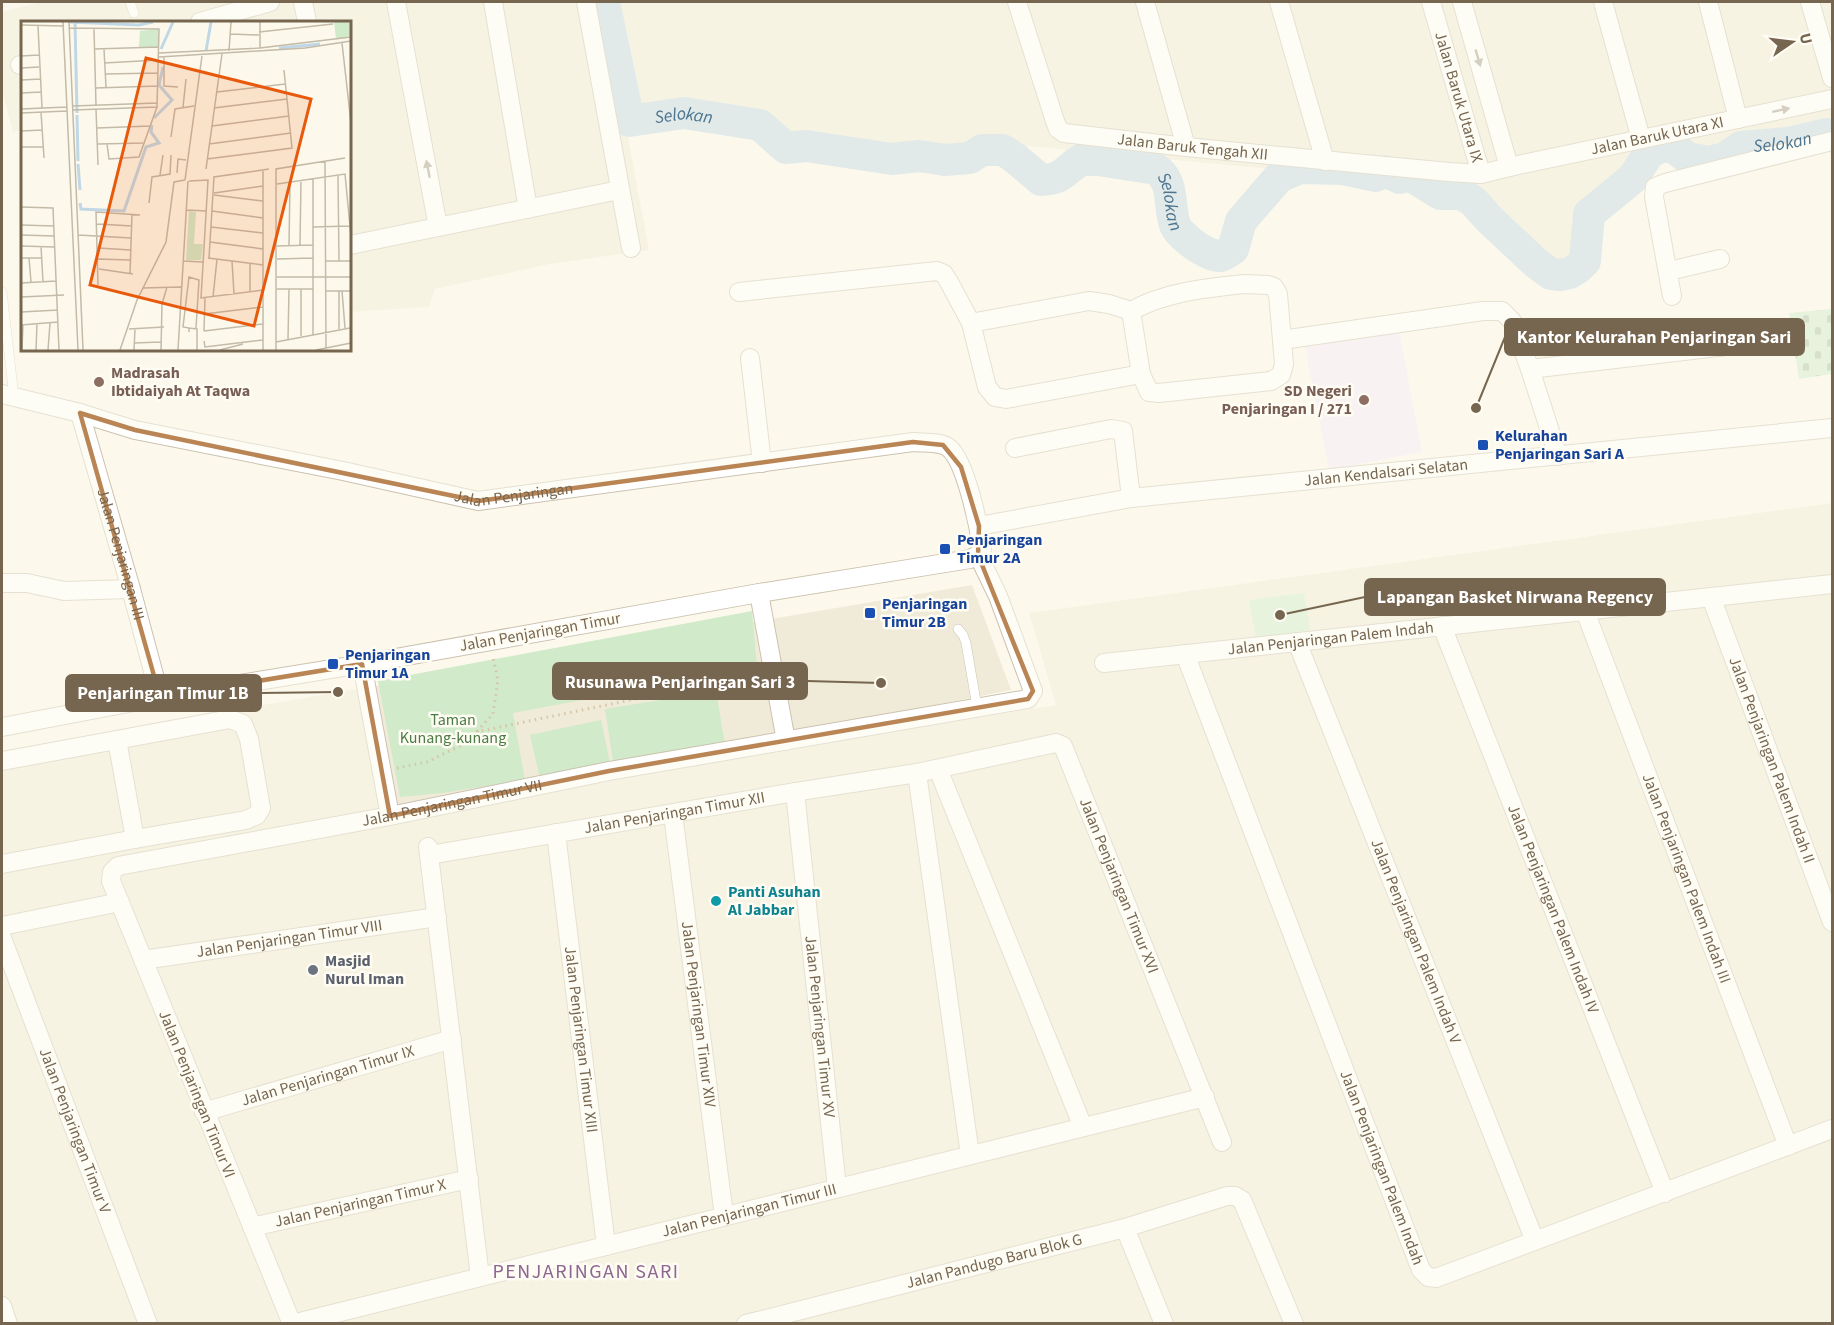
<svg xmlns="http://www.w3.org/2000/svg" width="1834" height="1325" viewBox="0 0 1834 1325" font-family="'Source Sans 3',sans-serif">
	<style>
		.residential { fill: #f0ebd8 }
		.education { fill: #f6e8f9 }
		.green { fill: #d0eaca }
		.cemetery { fill: url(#cemetery-stones) }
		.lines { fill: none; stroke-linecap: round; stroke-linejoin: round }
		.river { stroke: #c0d8e5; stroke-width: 32 }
		.lane-casing { stroke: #ccc2af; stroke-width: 10 }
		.street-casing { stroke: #ccc2af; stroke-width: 20 }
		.path { stroke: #d6c4a7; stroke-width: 3; stroke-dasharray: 1.5 4.5; stroke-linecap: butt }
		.lane { stroke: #fff; stroke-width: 9 }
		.street { stroke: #fff; stroke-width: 18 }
		.oneway { fill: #a79c8d }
		.marked { fill: none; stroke: #ba8555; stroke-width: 4.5; stroke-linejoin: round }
		.education-dot { fill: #8d6e63; stroke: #fefcf3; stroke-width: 2 }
		.transit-dot { fill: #1a4fb4; stroke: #fefcf3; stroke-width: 2 }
		.culture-dot { fill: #0f9aa8; stroke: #fefcf3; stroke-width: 2 }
		.worship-dot { fill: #6b7280; stroke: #fefcf3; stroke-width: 2 }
		.labels { text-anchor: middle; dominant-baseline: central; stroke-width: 5; stroke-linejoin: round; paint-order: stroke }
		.street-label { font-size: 16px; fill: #77664f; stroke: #fefcf3 }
		.education-label { font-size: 16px; font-weight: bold; fill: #785e54; stroke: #fefcf3; text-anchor: start }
		.transit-label { font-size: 16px; font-weight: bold; fill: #164399; stroke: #fefcf3; text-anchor: start }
		.park-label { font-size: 16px; fill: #4b7c47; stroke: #fefcf3 }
		.culture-label { font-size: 16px; font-weight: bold; fill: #0d838f; stroke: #fefcf3; text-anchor: start }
		.worship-label { font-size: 16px; font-weight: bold; fill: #5b616d; stroke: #fefcf3; text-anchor: start }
		.water-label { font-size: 18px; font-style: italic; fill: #4c7590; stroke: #fefcf3 }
		.quarter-label { font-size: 20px; letter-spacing: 1.5px; fill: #8d6792; stroke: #fefcf3 }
		.inset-river { fill: none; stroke: #c0d8e5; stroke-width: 3 }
		.inset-road { fill: none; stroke: #c3baa8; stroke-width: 1.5 }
		.view { fill: #e8590c; fill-opacity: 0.15; stroke: #e8590c; stroke-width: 3 }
		.inset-edge { fill: none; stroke: #77664f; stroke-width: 3 }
		.leader { fill: none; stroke: #77664f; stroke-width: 2 }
		.callout-dot { fill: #77664f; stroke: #fefcf3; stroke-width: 2 }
		.callout { fill: #77664f; stroke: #77664f; stroke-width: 2 }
		.callout-label { font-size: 18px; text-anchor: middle; font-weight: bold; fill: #fff }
	</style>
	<defs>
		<pattern id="cemetery-stones" width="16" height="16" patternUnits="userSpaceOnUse" patternTransform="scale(1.5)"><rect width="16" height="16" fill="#d0eaca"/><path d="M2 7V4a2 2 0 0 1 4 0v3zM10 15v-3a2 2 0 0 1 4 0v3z" fill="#aec1a6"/></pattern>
	</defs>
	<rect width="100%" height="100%" fill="#fcf9ec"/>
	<path class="residential" d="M 40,2 L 1832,2 L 1832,122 L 1700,151 L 1672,139 L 1646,145 L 1621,179 L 1586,206 L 1582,242 L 1570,259 L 1545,265 L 1522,255 L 1477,210 L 1364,178 L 983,142 L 972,142 L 966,153 L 947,154 L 904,149 L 872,152 L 798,142 L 778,145 L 762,132 L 756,118 L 679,113 L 625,121 L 649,250 L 550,264 L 435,289 L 429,307 L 350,312 L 350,22 L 22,22 L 22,130 L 13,132 L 2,91 L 2,12 Z
		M 121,350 L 202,350 L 198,353 L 121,352 Z
		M 1832,503 L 1832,1323 L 2,1324 L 2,754 L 204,715 L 972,585 L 1011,690 L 465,798 L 1056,705 L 1029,613 Z"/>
	<path class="education" d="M 1399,330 L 1422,452 L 1329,470 L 1305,347 Z"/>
	<path class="green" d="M 1304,593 L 1310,630 L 1256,638 L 1249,600 Z
		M 752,611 L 757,667 L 513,713 L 525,780 L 443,793 L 400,797 L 378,681 Z
		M 716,691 L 725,745 L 613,762 L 605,709 Z
		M 601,720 L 610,763 L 540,778 L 530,735 Z"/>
	<path class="cemetery" d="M 1832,309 L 1832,374 L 1799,379 L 1789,313 Z"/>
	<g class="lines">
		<path class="river" id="s1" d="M 604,2 L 629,121 L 684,113 L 760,125 L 786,148 L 806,146 L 892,159 L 919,156 L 945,160 L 970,158 L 982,150 L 1003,150 L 1015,158 L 1041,180 C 1064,179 1063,171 1081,160 L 1098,160 L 1156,169 C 1175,182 1168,205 1175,225 C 1179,236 1208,257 1220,256 C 1225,255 1229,251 1233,249 L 1241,221 L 1279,177 L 1300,168 L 1343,169 L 1376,176 L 1384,171 L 1400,178 L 1408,174 L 1440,194 L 1461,194 L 1473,201 L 1489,219 L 1536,263 L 1551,274 L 1560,275 L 1570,273 L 1578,268 L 1585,261 L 1589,214 L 1633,178 L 1649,153 L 1659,148 L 1671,146 L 1688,158 L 1708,162 L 1725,158 L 1741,147 L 1788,143 L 1826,134"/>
		<defs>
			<path id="lane" d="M 130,2 L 134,13
				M 2,292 L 14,397
				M 958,629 L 963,635 L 966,643 L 977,707"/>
			<g id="street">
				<path d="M 303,2 L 307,22"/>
				<path d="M 396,2 L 438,227"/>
				<path d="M 493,2 L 528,209"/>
				<path d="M 586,2 L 631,248"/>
				<path id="s2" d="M 1017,2 L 1055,121 L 1058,129 L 1064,133 L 1186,147 L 1449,172 L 1481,174 L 1518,165 L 1832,99"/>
				<path d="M 1145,2 L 1186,147"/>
				<path d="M 1279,2 L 1325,161"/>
				<path id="s3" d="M 1431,2 L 1481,174"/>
				<path d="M 1462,2 L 1509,167"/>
				<path d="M 1603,2 L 1641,139"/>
				<path d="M 1708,2 L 1738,119"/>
				<path d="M 1810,2 L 1832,78"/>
				<path d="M 200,22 L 270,2"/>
				<path d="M 20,65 L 22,65"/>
				<path d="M 350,245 L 619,190"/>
				<path d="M 1669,271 L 1720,259"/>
				<path d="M 1244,284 L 1268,285 L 1274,287 L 1278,294 L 1284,364 L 1281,375 L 1271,381 L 1159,393 L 1149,392 L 1141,374 L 1131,311 C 1165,292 1206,288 1244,284 Z"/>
				<path d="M 739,292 L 937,271 L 944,274 L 949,282 L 971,323 L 987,387 L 995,397 L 1006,399 L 1141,374"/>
				<path d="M 1672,296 L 1654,197 L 1655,187 L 1665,183 L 1832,141"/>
				<path d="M 971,323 L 1089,301 L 1109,304 L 1131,311"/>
				<path d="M 1282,340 L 1483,311 L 1502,311 L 1512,321 L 1530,369 L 1558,456"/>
				<path d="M 750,358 L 762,463"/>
				<path d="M 1530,369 L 1752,343"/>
				<path id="s4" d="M 2,394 L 80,413 L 135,430 L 343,471 L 478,501 L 913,442 C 923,443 941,441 949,448 C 966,462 979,527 982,549 L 978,555 L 970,559 L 759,593 L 362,664 L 160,697 L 2,727"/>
				<path id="s5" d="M 80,413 L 131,589 L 160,697"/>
				<path d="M 1015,448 L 1111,429 L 1123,431 L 1131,498"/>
				<path id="s6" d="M 979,526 L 1131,498 L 1832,428"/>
				<path d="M 2,583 L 27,583 L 64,591 L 131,589"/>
				<path d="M 759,593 L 786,741"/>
				<path id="s7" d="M 1711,597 L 1832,922"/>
				<path id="s8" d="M 1585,611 L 1788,1146"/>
				<path id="s9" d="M 1442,626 L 1665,1193"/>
				<path id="s10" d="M 1297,642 L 1535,1241"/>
				<path id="s11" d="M 1185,654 L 1421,1270 L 1428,1277 L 1436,1278 L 1832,1129"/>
				<path id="s12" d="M 1104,663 L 1832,584"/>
				<path d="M 362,664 L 390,816"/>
				<path d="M 117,740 L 135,839"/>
				<path d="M 2,761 L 230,719 L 243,724 L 249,739 L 261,808 L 257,815 L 246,820 L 135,839 L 2,864"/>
				<path d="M 938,769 L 1083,1127"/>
				<path d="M 917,773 L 970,1155"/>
				<path id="s13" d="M 795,792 L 837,1188"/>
				<path id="s14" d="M 673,814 L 724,1216"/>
				<path id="s15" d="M 556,833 L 606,1246"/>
				<path d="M 428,847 L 480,1277"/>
				<path id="s16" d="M 430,855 L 795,792 L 917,773 L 1056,743 L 1063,746 L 1222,1142"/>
				<path d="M 2,926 L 120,902"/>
				<path id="s17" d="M 2,938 L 148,1324"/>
				<path id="s18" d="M 143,960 L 437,917"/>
				<path id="s19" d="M 204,1112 L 452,1039"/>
				<path id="s20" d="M 252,1227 L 469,1179"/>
				<path d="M 1125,1228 L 1164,1324"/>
				<path d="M 2,1306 L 8,1324"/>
				<path id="s21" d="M 292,1324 L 111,881 L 112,872 L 118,866 L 390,816 L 609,771 L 1028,699 L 1033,691 L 998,596 L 978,555"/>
				<path id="s22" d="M 292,1324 L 1205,1097"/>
				<path id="s23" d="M 746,1324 L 1125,1228 L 1227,1196 L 1235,1196 L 1242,1200 L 1294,1324"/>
			</g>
		</defs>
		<use href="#lane" class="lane-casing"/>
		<use href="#street" class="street-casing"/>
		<path class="path" d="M 476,732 L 756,674
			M 397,768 L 427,762 L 466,743 L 493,714 L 498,680 L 493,658"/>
		<use href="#lane" class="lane"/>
		<use href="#street" class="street"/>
	</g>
	<defs><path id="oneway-solid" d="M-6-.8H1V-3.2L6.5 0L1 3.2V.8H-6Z" transform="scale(1.5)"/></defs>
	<g class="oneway">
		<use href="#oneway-solid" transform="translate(1478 58) rotate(74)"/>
		<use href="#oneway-solid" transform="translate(1781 110) rotate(-12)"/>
		<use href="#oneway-solid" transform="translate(428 169) rotate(-101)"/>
	</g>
	<path d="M0 0H1834V1325H0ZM 80,413 L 135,430 L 478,501 L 913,442 L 943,445 L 961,467 L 979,526 L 978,555 L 1033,691 L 1028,699 L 609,771 L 390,816 L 362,664 L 160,697 Z" fill="#fcf9ec" fill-opacity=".55" fill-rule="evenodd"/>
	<path class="marked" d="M 80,413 L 135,430 L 478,501 L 913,442 L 943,445 L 961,467 L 979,526 L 978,555 L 1033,691 L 1028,699 L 609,771 L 390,816 L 362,664 L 160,697 Z"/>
	<g class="education-dot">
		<circle cx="99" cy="382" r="6"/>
		<circle cx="1364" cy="400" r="6"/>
	</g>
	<g class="transit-dot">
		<rect x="1477" y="439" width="12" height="12" rx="3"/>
		<rect x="939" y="543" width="12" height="12" rx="3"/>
		<rect x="864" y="607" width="12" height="12" rx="3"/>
		<rect x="327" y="658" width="12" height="12" rx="3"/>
	</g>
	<circle class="culture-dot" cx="716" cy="901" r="6"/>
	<circle class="worship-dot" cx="313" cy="970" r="6"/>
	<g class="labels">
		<g class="street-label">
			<text stroke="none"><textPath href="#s3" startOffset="99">Jalan Baruk Utara IX</textPath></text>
			<text stroke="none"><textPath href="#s2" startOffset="740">Jalan Baruk Utara XI</textPath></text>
			<text stroke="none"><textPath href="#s2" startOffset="270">Jalan Baruk Tengah XII</textPath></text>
			<text stroke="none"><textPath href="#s6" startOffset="411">Jalan Kendalsari Selatan</textPath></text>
			<text stroke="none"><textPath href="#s4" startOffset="524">Jalan Penjaringan</textPath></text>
			<text stroke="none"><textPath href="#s5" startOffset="147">Jalan Penjaringan III</textPath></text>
			<text transform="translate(540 632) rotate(-10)">Jalan Penjaringan Timur</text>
			<text stroke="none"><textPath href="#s12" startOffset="228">Jalan Penjaringan Palem Indah</textPath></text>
			<text stroke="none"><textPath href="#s7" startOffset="174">Jalan Penjaringan Palem Indah II</textPath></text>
			<text stroke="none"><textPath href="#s21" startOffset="836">Jalan Penjaringan Timur VII</textPath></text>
			<text stroke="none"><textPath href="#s16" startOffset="248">Jalan Penjaringan Timur XII</textPath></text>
			<text stroke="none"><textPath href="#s8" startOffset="286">Jalan Penjaringan Palem Indah III</textPath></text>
			<text stroke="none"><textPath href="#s16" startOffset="794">Jalan Penjaringan Timur XVI</textPath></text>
			<text stroke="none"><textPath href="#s9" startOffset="304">Jalan Penjaringan Palem Indah IV</textPath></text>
			<text stroke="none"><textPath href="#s18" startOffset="148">Jalan Penjaringan Timur VIII</textPath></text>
			<text stroke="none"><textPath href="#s10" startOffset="322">Jalan Penjaringan Palem Indah V</textPath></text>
			<text stroke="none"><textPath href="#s14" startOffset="202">Jalan Penjaringan Timur XIV</textPath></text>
			<text stroke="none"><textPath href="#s13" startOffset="236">Jalan Penjaringan Timur XV</textPath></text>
			<text stroke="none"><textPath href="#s15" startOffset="208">Jalan Penjaringan Timur XIII</textPath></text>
			<text stroke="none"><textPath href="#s19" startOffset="129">Jalan Penjaringan Timur IX</textPath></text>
			<text transform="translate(197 1094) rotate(68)">Jalan Penjaringan Timur VI</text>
			<text stroke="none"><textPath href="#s17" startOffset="206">Jalan Penjaringan Timur V</textPath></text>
			<text stroke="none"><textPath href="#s11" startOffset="550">Jalan Penjaringan Palem Indah</textPath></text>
			<text stroke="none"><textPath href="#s20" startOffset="111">Jalan Penjaringan Timur X</textPath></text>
			<text stroke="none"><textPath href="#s22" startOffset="471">Jalan Penjaringan Timur III</textPath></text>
			<text stroke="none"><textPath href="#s23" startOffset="256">Jalan Pandugo Baru Blok G</textPath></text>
		</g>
		<g class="education-label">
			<text x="111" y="373">Madrasah<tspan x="111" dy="18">Ibtidaiyah At Taqwa</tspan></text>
			<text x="1352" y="391" text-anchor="end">SD Negeri<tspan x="1352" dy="18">Penjaringan I / 271</tspan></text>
		</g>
		<g class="transit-label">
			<text x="1495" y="436">Kelurahan<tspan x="1495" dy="18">Penjaringan Sari A</tspan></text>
			<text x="957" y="540">Penjaringan<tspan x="957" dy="18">Timur 2A</tspan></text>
			<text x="882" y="604">Penjaringan<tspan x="882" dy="18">Timur 2B</tspan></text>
			<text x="345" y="655">Penjaringan<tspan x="345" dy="18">Timur 1A</tspan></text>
		</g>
		<g class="park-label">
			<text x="453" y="720">Taman<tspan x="453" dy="18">Kunang-kunang</tspan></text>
		</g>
		<g class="culture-label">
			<text x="728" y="892">Panti Asuhan<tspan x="728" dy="18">Al Jabbar</tspan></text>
		</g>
		<g class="worship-label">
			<text x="325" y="961">Masjid<tspan x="325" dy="18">Nurul Iman</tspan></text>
		</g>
		<g class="water-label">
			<text stroke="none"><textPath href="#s1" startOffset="177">Selokan</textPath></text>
			<text stroke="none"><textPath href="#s1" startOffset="1530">Selokan</textPath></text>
			<text stroke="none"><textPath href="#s1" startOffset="717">Selokan</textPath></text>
		</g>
		<g class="quarter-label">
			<text x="586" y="1272">PENJARINGAN SARI</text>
		</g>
	</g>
	<g transform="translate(21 21)">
		<rect width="330" height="330" fill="#fcf9ec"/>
		<path d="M 313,1 L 330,1 L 330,15 L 315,18 ZM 137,8 L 137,26 L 118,26 L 119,10 ZM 168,190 L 175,191 L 173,223 L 182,223 L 180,239 L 165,239 Z" fill="#d0eaca"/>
		<path class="inset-river" d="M 49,1 L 118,4 L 132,1M 54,1 L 56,92M 258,27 L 299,23M 140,28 L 152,1M 185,30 L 190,1M 56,94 L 57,140M 133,97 L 151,79 L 138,64 L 142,46M 57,143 L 59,169M 59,182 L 60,188 L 103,190 L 125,126 L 138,122 L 130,111 L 131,104"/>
		<path class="inset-road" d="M 42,1 L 57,329M 48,1 L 62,329M 0,4 L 43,5M 17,5 L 21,87M 48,7 L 138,8 L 136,86 L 118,136 L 88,138 L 86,123M 73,8 L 75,84M 238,11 L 312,3M 209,13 L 238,14M 321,22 L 330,102M 239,27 L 239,1M 73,28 L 138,26M 83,28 L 85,66M 208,30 L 210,1M 138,32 L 239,27 L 330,16M 0,35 L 18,34M 138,36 L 284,27 L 330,20M 143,36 L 143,65 L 157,66M 83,42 L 138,39M 0,47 L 18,46M 84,53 L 137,52M 0,59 L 20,58M 74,67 L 137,65M 196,71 L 264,63M 0,72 L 20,71M 52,85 L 136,82M 162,86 L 165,58M 193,87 L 266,78M 0,88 L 46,86M 75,88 L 77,144M 52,89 L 136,86M 20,91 L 23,137M 0,92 L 46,90M 191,105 L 268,95M 76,107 L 129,105M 0,110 L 21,109M 150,116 L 154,88 L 173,85M 77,123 L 124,122M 188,123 L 270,112M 0,126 L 22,126M 186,138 L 271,127 L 263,49M 304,140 L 305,327M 185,148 L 201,33M 242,149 L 242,329M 156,152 L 157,138 L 165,139M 139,154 L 142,134M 317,154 L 318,240M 292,158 L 292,314M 164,159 L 181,35M 168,160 L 187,159 L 180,277 L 242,269M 256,163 L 324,153 L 330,216M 193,172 L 242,165M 193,174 L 242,180M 128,182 L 131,156 L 149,153 L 150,134M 0,186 L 32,187 L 38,329M 166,189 L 185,190M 191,190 L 242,197M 76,203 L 111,205M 0,204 L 33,205M 190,206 L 242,212M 292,206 L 329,205M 0,214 L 33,215M 57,214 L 110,217M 189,221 L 242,228M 279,224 L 280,159M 0,225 L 33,226M 20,225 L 22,261M 256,225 L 292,224M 268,225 L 269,161M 77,227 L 110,229M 0,237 L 21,237M 8,237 L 10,261M 187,237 L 242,244M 188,237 L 193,156 L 248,148M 77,238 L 109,239M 256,238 L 292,237M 162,240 L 182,241M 211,240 L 213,273M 305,240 L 330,240M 78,248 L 112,253M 109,253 L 111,193M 256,256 L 330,256M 0,262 L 35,260M 77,264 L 75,191 L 119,194M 122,267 L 160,266M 256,268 L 292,268M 280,268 L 280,315M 305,270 L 330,270M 318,270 L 318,308M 321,270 L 324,307M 229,271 L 229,243M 0,276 L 43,274M 192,276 L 196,238M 0,291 L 37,289M 183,293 L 242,286M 0,304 L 37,301M 168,307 L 162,306 L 168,256 L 178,259 L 175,307M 108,308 L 143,306M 183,310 L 242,303M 183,310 L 184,277M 168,311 L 168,307 L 176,308 L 176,329M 267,318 L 268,268M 183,320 L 184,326 L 242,319M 255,321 L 329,307M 113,322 L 140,321M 1,329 L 2,303M 15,329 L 16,303M 27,329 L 29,302M 99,329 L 116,279 L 145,221 L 153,161 L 164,159M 113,329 L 114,308M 140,329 L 141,283 L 146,266M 157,329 L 167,160M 199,329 L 222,323M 255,329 L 255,148 L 324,137M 295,329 L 330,322"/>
		<path class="view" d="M 125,37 L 290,78 L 233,305 L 69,264 Z"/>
		<rect width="330" height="330" class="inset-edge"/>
	</g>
	<path class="leader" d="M1476 408L1505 337M1280 615L1365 597M881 683L807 681M338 692L261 693"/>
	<g class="callout-dot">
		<circle cx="1476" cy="408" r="6"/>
		<circle cx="1280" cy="615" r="6"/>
		<circle cx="881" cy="683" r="6"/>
		<circle cx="338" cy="692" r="6"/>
	</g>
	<g class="callout">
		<rect x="1505" y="319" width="299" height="36" rx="6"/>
		<rect x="1365" y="579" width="300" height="36" rx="6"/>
		<rect x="553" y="663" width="254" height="36" rx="6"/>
		<rect x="66" y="675" width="195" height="36" rx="6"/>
	</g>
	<g class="callout-label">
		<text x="1654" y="343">Kantor Kelurahan Penjaringan Sari</text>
		<text x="1515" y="603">Lapangan Basket Nirwana Regency</text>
		<text x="680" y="688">Rusunawa Penjaringan Sari 3</text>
		<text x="163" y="699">Penjaringan Timur 1B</text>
	</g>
	<rect width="1834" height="1325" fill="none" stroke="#77664f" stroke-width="6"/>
	<g transform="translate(1792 42) rotate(76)" stroke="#fefcf3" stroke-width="4.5" paint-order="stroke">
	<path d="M0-4.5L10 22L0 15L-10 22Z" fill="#77664f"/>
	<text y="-9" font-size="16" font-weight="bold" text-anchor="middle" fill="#77664f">U</text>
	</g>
</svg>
